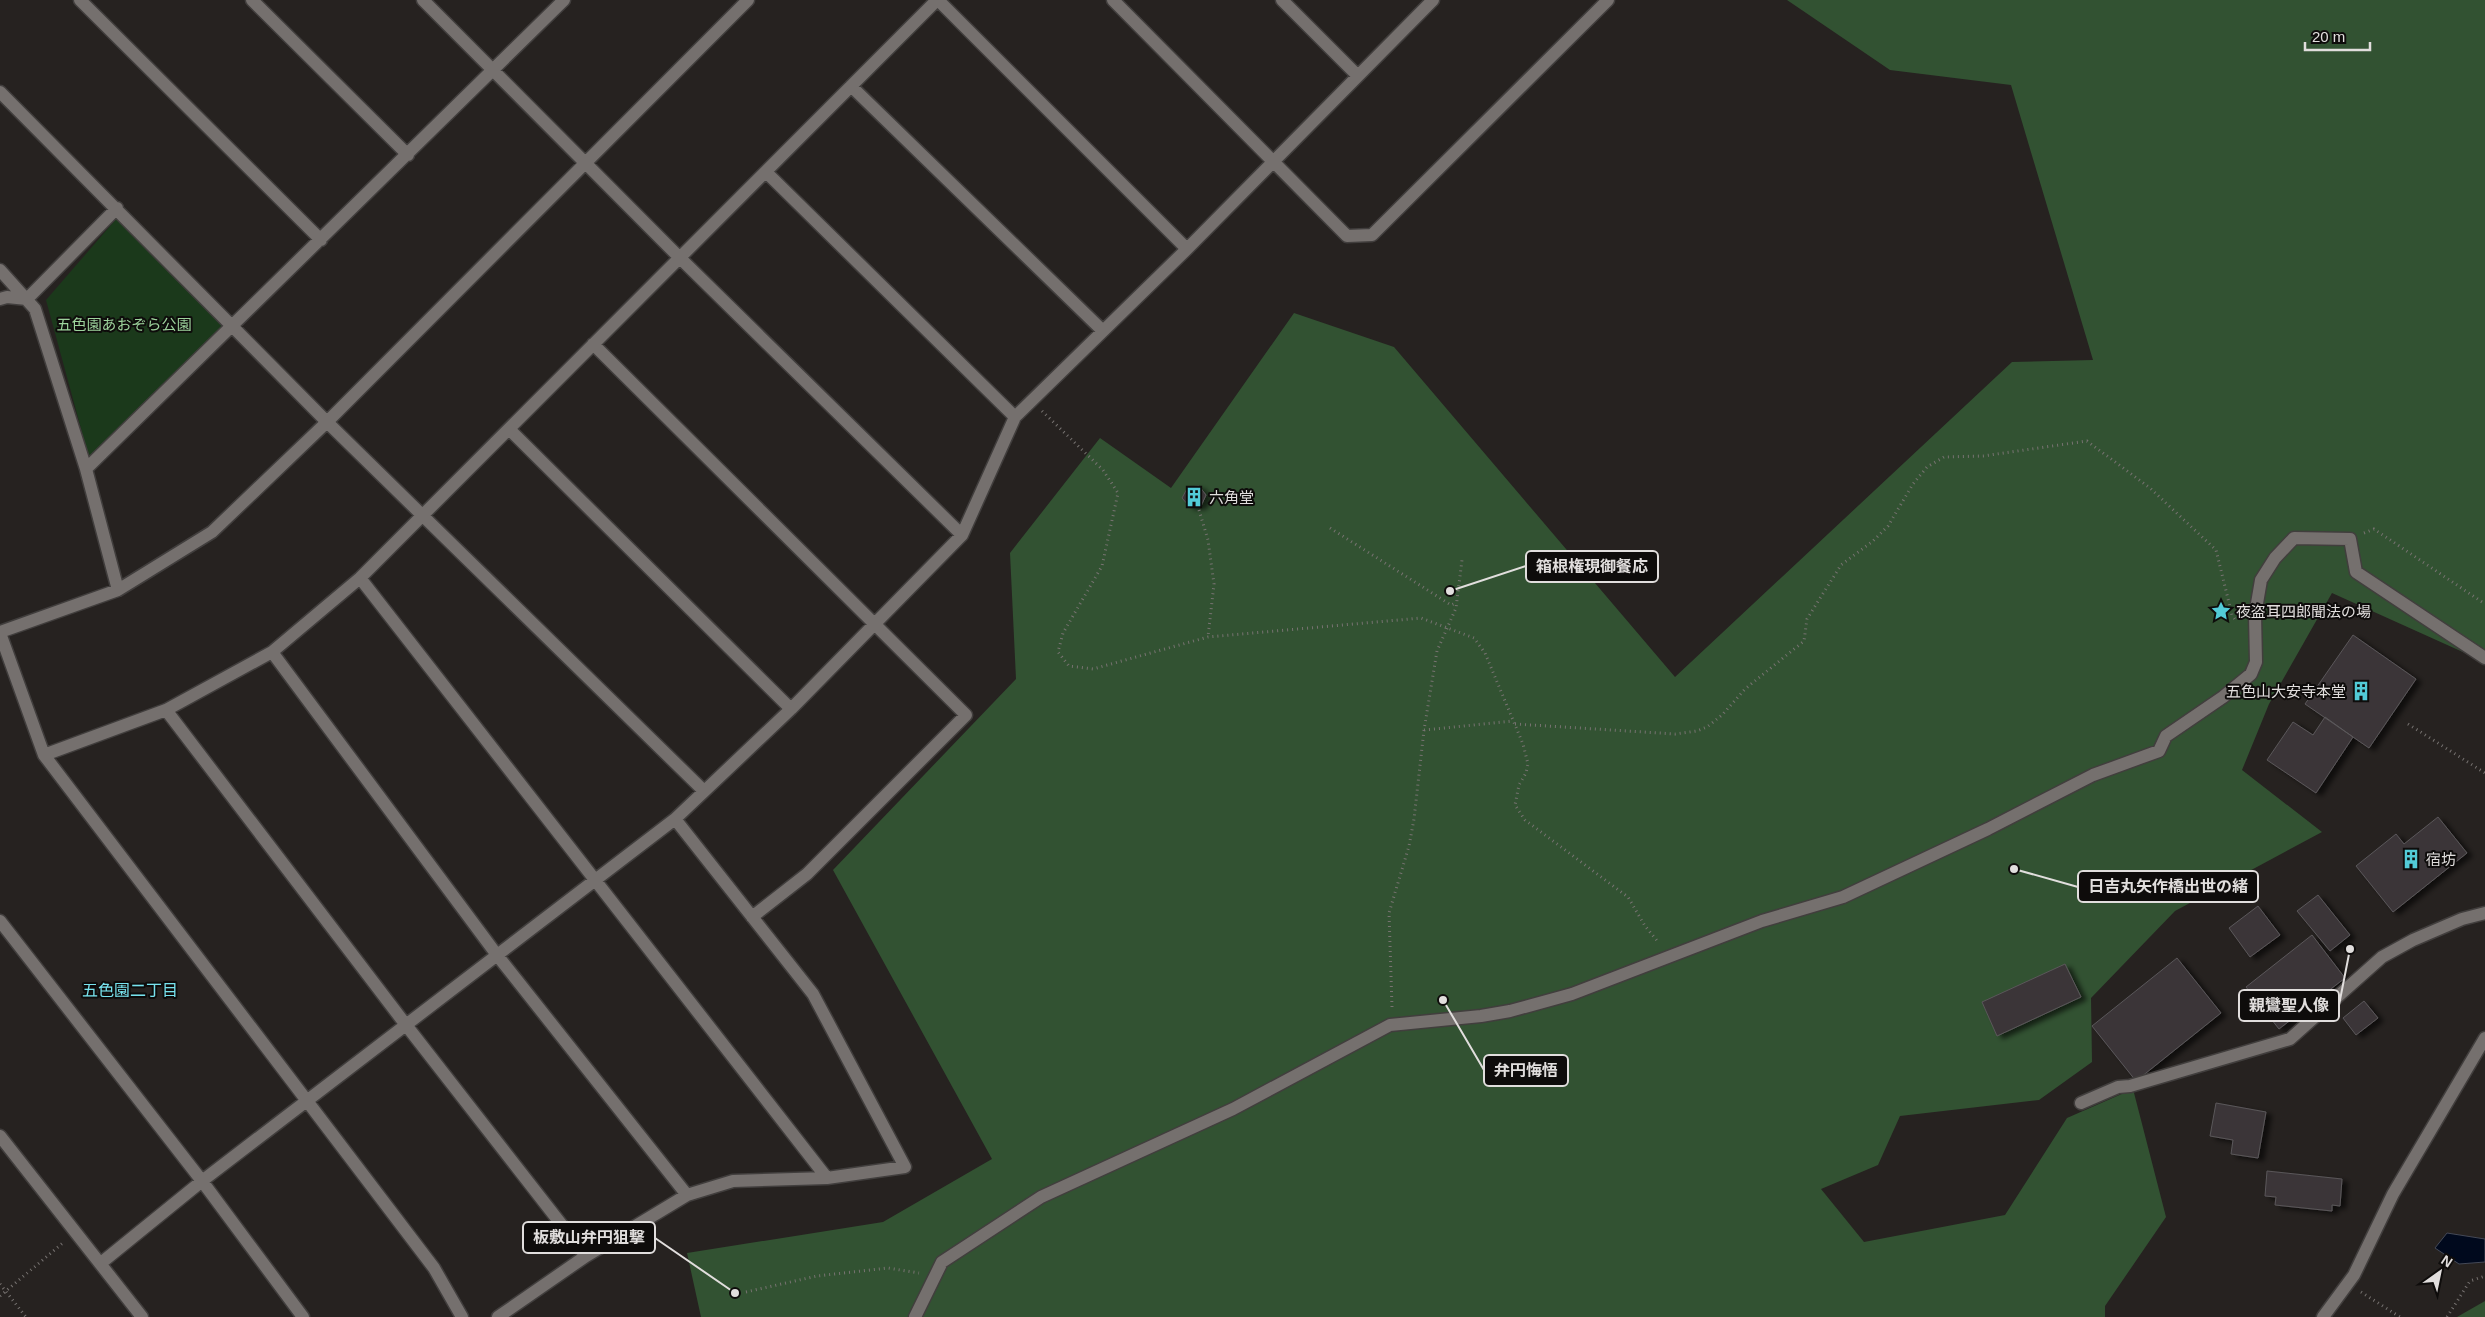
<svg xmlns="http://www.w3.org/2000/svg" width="2485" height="1317" viewBox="0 0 2485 1317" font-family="Helvetica,'Noto Sans JP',sans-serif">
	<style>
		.green { fill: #1b391b }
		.forest { fill: #325232 }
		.water { fill: #00091d; stroke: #444957 }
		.building { fill: #3a3638; stroke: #5b575a; filter: url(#shadow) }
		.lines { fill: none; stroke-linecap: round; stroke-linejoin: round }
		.minor-casing { stroke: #413e3d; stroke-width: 15 }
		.path { stroke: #777371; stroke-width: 3; stroke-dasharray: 1 4; stroke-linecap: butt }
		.minor { stroke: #75706e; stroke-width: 12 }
		.labels { text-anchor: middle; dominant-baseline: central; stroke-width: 4; stroke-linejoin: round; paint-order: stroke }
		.park-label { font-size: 15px; fill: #9dd39c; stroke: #0e0c0b }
		.poi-label { font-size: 15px; fill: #e1dedd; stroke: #0e0c0b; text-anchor: start }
		.neighbourhood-label { font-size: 16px; fill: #78e3ee; stroke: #0e0c0b }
		.leader { fill: none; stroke: #e1dedd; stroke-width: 2 }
		.callout-dot { fill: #e1dedd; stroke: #0e0c0b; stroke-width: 2 }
		.callout { fill: #0e0c0b; stroke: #e1dedd; stroke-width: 2 }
		.callout-label { font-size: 16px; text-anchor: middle; font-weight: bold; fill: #e1dedd }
	</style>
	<defs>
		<filter id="shadow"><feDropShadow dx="5.5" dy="3" stdDeviation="2.5" flood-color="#0009"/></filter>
	</defs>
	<rect width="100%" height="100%" fill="#262220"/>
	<path class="green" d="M 117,218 L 223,325 L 89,458 L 46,300 Z"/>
	<path class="forest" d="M 1787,0 L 2485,0 L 2485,662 L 2332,593 L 2269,704 L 2242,770 L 2322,832 L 2175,911 L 2091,998 L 2092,1062 L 2039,1100 L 1900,1116 L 1878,1165 L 1821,1189 L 1864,1242 L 2005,1215 L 2067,1118 L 2133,1089 L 2166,1217 L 2105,1306 L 2105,1317 L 701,1317 L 687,1253 L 883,1222 L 992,1159 L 833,870 L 1016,679 L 1010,553 L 1100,438 L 1171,488 L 1294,313 L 1394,347 L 1675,677 L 2012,362 L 2093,360 L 2011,85 L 1890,70 Z
		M 2485,1301 L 2485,1317 L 2457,1317 Z"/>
	<path class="water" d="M 2447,1233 L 2485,1239 L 2485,1262 L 2459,1264 L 2435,1248 Z"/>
	<path class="building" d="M 1199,486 L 1206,495 L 1201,506 L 1190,507 L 1182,498 L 1188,487 Z
		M 2353,635 L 2416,679 L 2369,748 L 2305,704 Z
		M 2325,717 L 2353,737 L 2316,793 L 2267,760 L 2293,722 L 2313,735 Z
		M 2438,817 L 2467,853 L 2393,912 L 2356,866 L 2396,834 L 2404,844 Z
		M 2318,895 L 2350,935 L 2330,951 L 2297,911 Z
		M 2258,906 L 2280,935 L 2250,957 L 2229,928 Z
		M 2312,935 L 2345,978 L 2279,1029 L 2246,987 Z
		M 2177,958 L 2221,1013 L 2136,1081 L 2092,1026 Z
		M 2065,964 L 2081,997 L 1997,1036 L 1982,1002 Z
		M 2364,1001 L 2378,1018 L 2356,1035 L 2343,1018 Z
		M 2216,1103 L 2266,1112 L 2258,1158 L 2231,1154 L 2233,1140 L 2210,1136 Z
		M 2267,1171 L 2342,1179 L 2340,1206 L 2332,1205 L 2332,1211 L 2275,1205 L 2276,1197 L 2265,1196 Z"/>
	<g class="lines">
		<defs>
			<path id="minor" d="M 80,0 L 321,240
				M 252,0 L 408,155
				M 423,0 L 680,258 L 962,535
				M 938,0 L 1187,249
				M 1113,0 L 1347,236 L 1372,235 L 1608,0
				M 1282,0 L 1357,75
				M 851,86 L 1103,331
				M 0,92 L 327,422 L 704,791
				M 766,172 L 1015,417
				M 0,270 L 35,309 L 86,469 L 118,590
				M 0,299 L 7,297 L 27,299 L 117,208
				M 593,344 L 966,715 L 807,874 L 752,917
				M 509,429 L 791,709
				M 86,469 L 564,0
				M 360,578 L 827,1178
				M 0,632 L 118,590 L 212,532 L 327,422 L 748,0
				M 0,633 L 44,755 L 434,1268 L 462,1317
				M 272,652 L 497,955 L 687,1195
				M 166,710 L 406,1025 L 586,1256
				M 44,755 L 166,710 L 272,652 L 360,578 L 937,0
				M 0,921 L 202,1181 L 303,1317
				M 2081,1103 L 2118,1087 L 2130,1086 L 2290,1039 L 2382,957 L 2413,940 L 2462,919 L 2485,913
				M 0,1136 L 142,1317
				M 101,1263 L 202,1181 L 675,819 L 791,709 L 962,535 L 1015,417 L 1187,249 L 1433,0
				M 498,1317 L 586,1256 L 687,1195 L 733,1181 L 827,1178 L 905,1167 L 813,994 L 675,819
				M 915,1317 L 942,1262 L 1041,1197 L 1233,1109 L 1390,1025 L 1481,1016 L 1510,1011 L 1572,994 L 1762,921 L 1843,897 L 1988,829 L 2093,775 L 2159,751 L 2166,736 L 2223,697 L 2251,674 L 2256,662 L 2255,615 L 2261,580 L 2275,558 L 2294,538 L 2350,539 L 2356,572 L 2485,658
				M 2323,1317 L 2354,1275 L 2393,1194 L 2485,1038"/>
		</defs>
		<use href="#minor" class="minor-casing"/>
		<path class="path" d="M 1042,411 L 1103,470 L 1118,493 L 1102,566 L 1063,633 L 1058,652 L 1069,666 L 1093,669 L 1208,637 L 1421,618 L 1474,638 L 1485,653 L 1523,744 L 1528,764 L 1526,773 L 1519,785 L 1515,805 L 1525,820 L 1628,897 L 1645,926 L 1659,943
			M 1199,510 L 1208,540 L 1214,584 L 1208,637
			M 1330,528 L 1451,605 L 1456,603
			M 2364,533 L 2374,529 L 2485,604
			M 1515,724 L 1675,734 L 1697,731 L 1707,727 L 1722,715 L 1745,689 L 1804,641 L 1807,619 L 1841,565 L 1873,541 L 1888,526 L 1913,484 L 1927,467 L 1944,457 L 1983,456 L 2087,441 L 2150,488 L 2216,550 L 2232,615 L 2237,622
			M 2408,724 L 2485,773
			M 1424,730 L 1513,721
			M 1392,1007 L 1389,913 L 1409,846 L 1414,819 L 1424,730 L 1437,651 L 1456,608 L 1462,560
			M 0,1284 L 26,1317
			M 746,1292 L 817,1276 L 888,1268 L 919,1273
			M 2361,1292 L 2400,1317
			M 0,1296 L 64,1242
			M 2447,1317 L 2470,1281 L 2485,1276"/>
		<use href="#minor" class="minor"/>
	</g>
	<defs>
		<symbol id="building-bare" viewBox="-9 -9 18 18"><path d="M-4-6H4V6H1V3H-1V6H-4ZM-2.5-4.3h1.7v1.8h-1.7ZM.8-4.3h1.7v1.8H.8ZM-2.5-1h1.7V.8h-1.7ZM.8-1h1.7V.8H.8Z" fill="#52cbd7" stroke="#0e0c0b" stroke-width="2.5" paint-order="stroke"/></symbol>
		<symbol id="sight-bare" viewBox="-9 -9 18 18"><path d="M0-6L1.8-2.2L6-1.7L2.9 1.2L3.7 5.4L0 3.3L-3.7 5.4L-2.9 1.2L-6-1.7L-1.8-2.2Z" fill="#52cbd7" stroke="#0e0c0b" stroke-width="2.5" paint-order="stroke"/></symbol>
	</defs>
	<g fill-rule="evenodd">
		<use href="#building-bare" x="1180" y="483" width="28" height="28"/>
		<use href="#sight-bare" x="2207" y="597" width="28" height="28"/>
		<use href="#building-bare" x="2347" y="677" width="28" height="28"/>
		<use href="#building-bare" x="2397" y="845" width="28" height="28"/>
	</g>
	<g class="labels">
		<g class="park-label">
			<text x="124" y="324">五色園あおぞら公園</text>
		</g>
		<g class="poi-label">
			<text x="1209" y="497">六角堂</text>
			<text x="2236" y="611">夜盗耳四郎聞法の場</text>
			<text x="2346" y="691" text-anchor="end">五色山大安寺本堂</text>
			<text x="2426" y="859">宿坊</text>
		</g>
		<g class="neighbourhood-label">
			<text x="130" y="990">五色園二丁目</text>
		</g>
	</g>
	<path class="leader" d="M1450 591L1526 566M2014 869L2078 887M2350 949L2339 1005M1443 1000L1484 1070M735 1293L655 1238"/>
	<g class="callout-dot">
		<circle cx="1450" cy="591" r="5"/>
		<circle cx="2014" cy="869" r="5"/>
		<circle cx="2350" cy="949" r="5"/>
		<circle cx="1443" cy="1000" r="5"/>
		<circle cx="735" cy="1293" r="5"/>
	</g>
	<g class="callout">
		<rect x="1526" y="551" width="132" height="31" rx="5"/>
		<rect x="2078" y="871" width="180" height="31" rx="5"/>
		<rect x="2239" y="990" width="100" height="31" rx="5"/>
		<rect x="1484" y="1055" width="84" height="31" rx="5"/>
		<rect x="523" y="1222" width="132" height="31" rx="5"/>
	</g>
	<g class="callout-label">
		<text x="1592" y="572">箱根権現御餐応</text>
		<text x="2168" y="892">日吉丸矢作橋出世の緒</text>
		<text x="2289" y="1011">親鸞聖人像</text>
		<text x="1526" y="1076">弁円悔悟</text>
		<text x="589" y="1243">板敷山弁円狙撃</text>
	</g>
	<g transform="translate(2440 1272) rotate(33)" stroke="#0e0c0b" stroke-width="4" paint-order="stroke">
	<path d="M0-4L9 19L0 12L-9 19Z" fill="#e1dedd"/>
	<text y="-8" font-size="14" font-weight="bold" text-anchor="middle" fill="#e1dedd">N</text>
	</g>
	<path d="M2305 42v8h65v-8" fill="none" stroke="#e1dedd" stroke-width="2.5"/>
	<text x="2312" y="42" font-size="15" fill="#e1dedd" stroke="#0e0c0b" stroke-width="4" paint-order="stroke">20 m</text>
</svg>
